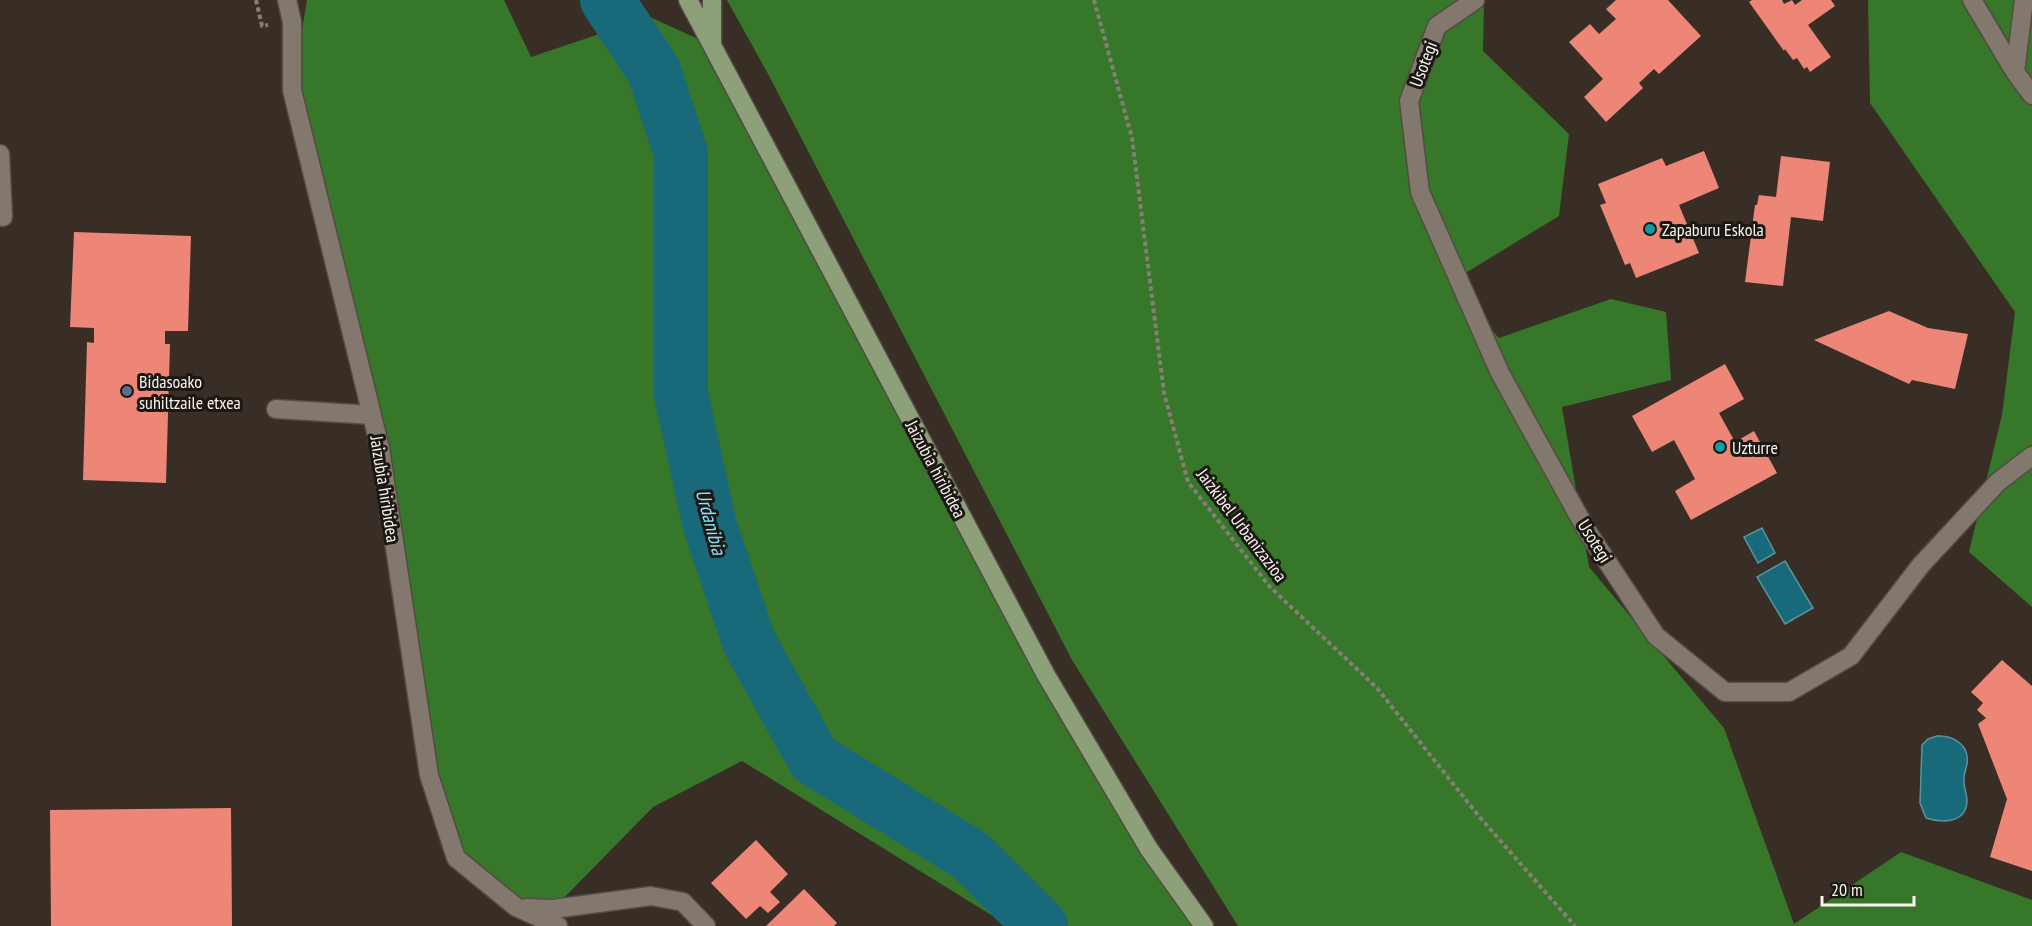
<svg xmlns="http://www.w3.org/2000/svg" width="2032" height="926" viewBox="0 0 2032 926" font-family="'PT Sans Narrow',sans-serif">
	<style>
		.forest { fill: #36772a }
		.water { fill: #186a7a; stroke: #5c939d; stroke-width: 1.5 }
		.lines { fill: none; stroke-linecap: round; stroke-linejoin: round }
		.river { stroke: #186a7a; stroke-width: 54 }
		.building { fill: #ee8678 }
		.minor-casing { stroke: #544b44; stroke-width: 21 }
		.major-casing { stroke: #544b44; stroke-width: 21 }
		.path { stroke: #877e77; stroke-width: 4; stroke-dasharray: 4.5 3; stroke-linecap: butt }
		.minor { stroke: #83786e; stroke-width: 18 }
		.major { stroke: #8da079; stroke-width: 18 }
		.culture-dot { fill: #0f9aa8; stroke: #1b1713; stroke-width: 2 }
		.service-dot { fill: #5c6f8a; stroke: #1b1713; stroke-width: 2 }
		.labels { text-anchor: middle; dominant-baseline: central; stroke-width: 6; stroke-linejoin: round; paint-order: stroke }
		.street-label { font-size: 18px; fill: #faf3ee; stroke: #1b1713 }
		.poi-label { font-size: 18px; fill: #faf3ee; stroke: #1b1713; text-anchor: start }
		.water-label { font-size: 20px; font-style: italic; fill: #86e6fc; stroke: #1b1713 }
	</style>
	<rect width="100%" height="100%" fill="#382e25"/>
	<path class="forest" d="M 307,0 L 504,0 L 531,57 L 650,17 L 711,45 L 1149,848 L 1209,926 L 1009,926 L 742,761 L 653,807 L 553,909 L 516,907 L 456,858 L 429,775 L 380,448 L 292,90 Z
		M 727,0 L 1484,0 L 1483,51 L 1569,134 L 1559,216 L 1449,283 L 1499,338 L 1611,299 L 1666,312 L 1671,380 L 1562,407 L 1589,567 L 1724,728 L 1794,924 L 1901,852 L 2032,900 L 2032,926 L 1238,926 L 1072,660 L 768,74 Z
		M 1868,0 L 2032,0 L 2032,607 L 1969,552 L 2002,415 L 2015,312 L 1870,103 Z"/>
	<path class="water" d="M 1762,528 L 1775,553 L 1758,563 L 1744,537 Z
		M 1785,561 L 1813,608 L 1785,624 L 1757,577 Z
		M 1937,736 C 1953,735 1970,745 1967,764 C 1966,770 1963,775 1964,782 C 1964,788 1967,795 1967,801 C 1966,824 1941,823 1926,818 L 1920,803 L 1922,745 L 1928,739 Z"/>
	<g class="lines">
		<path class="river" d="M 607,0 L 654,71 L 681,153 L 681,395 L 710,526 L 749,642 L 814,759 L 971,856 L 1041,926"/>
	</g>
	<path class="building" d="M 1616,0 L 1668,0 L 1701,36 L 1659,74 L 1654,69 L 1639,83 L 1643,88 L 1606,122 L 1584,97 L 1603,79 L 1569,42 L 1590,24 L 1599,34 L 1616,19 L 1606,9 Z
		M 1752,0 L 1782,0 L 1784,4 L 1792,0 L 1795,5 L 1802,0 L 1831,0 L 1835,6 L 1808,25 L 1831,57 L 1810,72 L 1807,67 L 1804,69 L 1797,58 L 1793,60 L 1785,49 L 1784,51 L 1749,2 Z
		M 1704,151 L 1719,188 L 1679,205 L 1699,253 L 1636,278 L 1630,263 L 1625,265 L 1600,205 L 1606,203 L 1598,184 L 1662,158 L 1666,166 Z
		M 1781,156 L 1830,162 L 1823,221 L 1791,217 L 1783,286 L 1745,282 L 1755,205 L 1757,205 L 1759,195 L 1776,197 Z
		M 74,232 L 191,236 L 188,331 L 165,331 L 165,344 L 170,344 L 166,483 L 83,480 L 87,342 L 94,343 L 94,328 L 70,327 Z
		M 1889,311 L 1928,328 L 1968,334 L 1955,389 L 1912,380 L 1909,384 L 1814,340 Z
		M 1725,364 L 1744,399 L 1719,413 L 1735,442 L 1754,431 L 1777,473 L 1691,520 L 1675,491 L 1695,479 L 1674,440 L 1652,452 L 1632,416 Z
		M 2002,660 L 2032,686 L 2032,871 L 1990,857 L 2007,799 L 1978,724 L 1986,718 L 1977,710 L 1983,703 L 1971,692 Z
		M 231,808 L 232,926 L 51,926 L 50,810 Z
		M 756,840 L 788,874 L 770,892 L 780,902 L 768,913 L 760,906 L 746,919 L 711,883 Z
		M 804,889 L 837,923 L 834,926 L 766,926 Z"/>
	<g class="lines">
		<defs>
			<path id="minor" d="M 287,0 L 292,22 L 292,90 L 380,448 L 429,775 L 456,858 L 516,907 L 558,926
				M 1475,0 L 1437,26 L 1409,101 L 1420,192 L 1500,373 L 1587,531 L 1656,636 L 1725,692 L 1789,692 L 1851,656 L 1921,565 L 1998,482 L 2032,456
				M 1972,0 L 2015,72 L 2032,95
				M 2015,72 L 2024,0
				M 0,154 L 3,217
				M 276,409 L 372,415
				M 527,908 L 553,909 L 651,896 L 683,902 L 706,926"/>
			<path id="major" d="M 688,0 L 1046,675 L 1149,849 L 1204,926
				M 712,44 L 712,0"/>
		</defs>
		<use href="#minor" class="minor-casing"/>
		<use href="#major" class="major-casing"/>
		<path class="path" d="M 256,0 L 262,26 L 268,25
			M 1094,0 L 1132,138 L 1164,393 L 1188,482 L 1270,587 L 1377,688 L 1477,814 L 1575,926"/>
		<use href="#minor" class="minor"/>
		<use href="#major" class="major"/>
	</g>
	<g class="culture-dot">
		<circle cx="1650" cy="229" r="6"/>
		<circle cx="1720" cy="447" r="6"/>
	</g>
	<circle class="service-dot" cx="127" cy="391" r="6"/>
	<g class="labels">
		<g class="street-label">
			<text transform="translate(1423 64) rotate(-69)">Usotegi</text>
			<text transform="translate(936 469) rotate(62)">Jaizubia hiribidea</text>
			<text transform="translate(385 489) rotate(81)">Jaizubia hiribidea</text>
			<text transform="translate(1242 525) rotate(53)">Jaizkibel Urbanizazioa</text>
			<text transform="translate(1595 541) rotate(58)">Usotegi</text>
		</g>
		<g class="poi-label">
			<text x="1662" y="229">Zapaburu Eskola</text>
			<text x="139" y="381">Bidasoako<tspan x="139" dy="21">suhiltzaile etxea</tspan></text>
			<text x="1732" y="447">Uzturre</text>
		</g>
		<g class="water-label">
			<text transform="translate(711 522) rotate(75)">Urdanibia</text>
		</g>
	</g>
	<path d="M1822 896v9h92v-9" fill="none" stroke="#faf3ee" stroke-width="3"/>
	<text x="1831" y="896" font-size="18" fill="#faf3ee" stroke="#1b1713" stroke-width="4.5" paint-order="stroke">20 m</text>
</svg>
